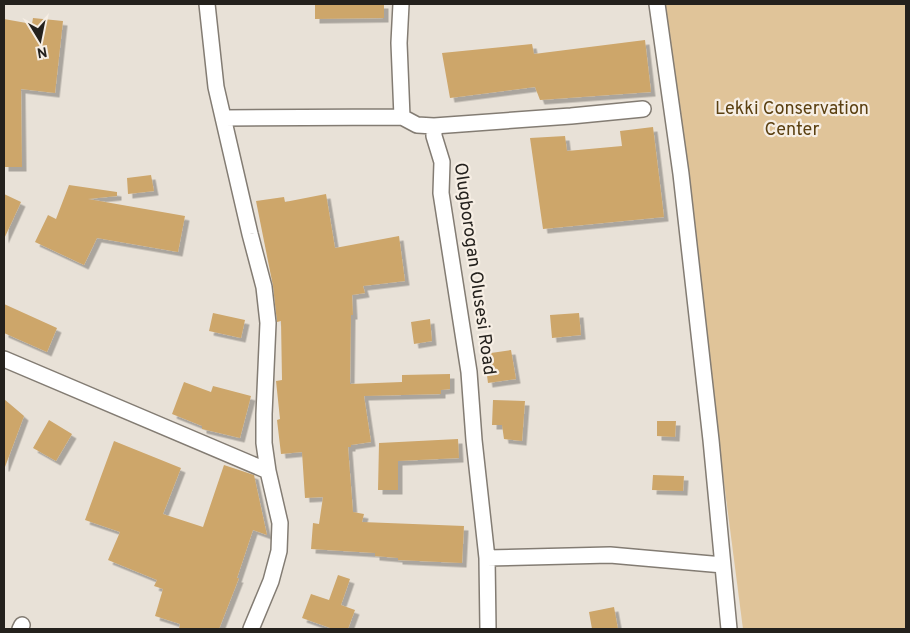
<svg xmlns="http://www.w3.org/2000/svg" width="910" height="633" viewBox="0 0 910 633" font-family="Overpass,sans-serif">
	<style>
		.green { fill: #e0c499 }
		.building { fill: #cda66b; filter: url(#shadow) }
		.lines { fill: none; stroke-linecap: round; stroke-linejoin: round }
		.minor-casing { stroke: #837c73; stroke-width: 18 }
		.minor { stroke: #fff; stroke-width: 15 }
		.labels { text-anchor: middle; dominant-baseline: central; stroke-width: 4.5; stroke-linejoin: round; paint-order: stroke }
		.park-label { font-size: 18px; fill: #5b4011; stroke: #f6eee4 }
		.street-label { font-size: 18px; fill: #24211d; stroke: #f6eee4 }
	</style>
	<defs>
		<filter id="shadow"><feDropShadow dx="4.5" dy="4.5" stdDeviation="0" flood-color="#0004"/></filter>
	</defs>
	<rect width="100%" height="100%" fill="#e8e1d7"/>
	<path class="green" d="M 662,4 L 906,4 L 906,629 L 743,629 Z"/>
	<path class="building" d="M 315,4 L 384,4 L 384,18 L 315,19 Z
		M 33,18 L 63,21 L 55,93 L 21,89 L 22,167 L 4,167 L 4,19 L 32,24 Z
		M 645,40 L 651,92 L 540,100 L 535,87 L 450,98 L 442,53 L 532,44 L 534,54 Z
		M 653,127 L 664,217 L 543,229 L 530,138 L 565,136 L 567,151 L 622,146 L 620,131 Z
		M 151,175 L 154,191 L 128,194 L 127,178 Z
		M 69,185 L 117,192 L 117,196 L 88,199 L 185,216 L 178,252 L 97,238 L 84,265 L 35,242 L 48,215 L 56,219 Z
		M 4,194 L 21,202 L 4,239 Z
		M 326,194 L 335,248 L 399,236 L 405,281 L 363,286 L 365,293 L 352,295 L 353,315 L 351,315 L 350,384 L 402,382 L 402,375 L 450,374 L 450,389 L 441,390 L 441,394 L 364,396 L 371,442 L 351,445 L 351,447 L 348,447 L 353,512 L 364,514 L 362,522 L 464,526 L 462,563 L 398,560 L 398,558 L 375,556 L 375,553 L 311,549 L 313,523 L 319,524 L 323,497 L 305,498 L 302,452 L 281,454 L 277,420 L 280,419 L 276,381 L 282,380 L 281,321 L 277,322 L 273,286 L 256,201 L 284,197 L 285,202 Z
		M 4,304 L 57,328 L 47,352 L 4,333 Z
		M 213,313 L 245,320 L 241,338 L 209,331 Z
		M 579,313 L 581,335 L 552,338 L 550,315 Z
		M 430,319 L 432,341 L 414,344 L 411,322 Z
		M 511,350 L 516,379 L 488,383 L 484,354 Z
		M 184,382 L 211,392 L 213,386 L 251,396 L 240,438 L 202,429 L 202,426 L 172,414 Z
		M 4,399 L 24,416 L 5,467 L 4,467 Z
		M 493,400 L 525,401 L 522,441 L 504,439 L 502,425 L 492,425 Z
		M 49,420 L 72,434 L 56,461 L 33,448 Z
		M 657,421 L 676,421 L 675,437 L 657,436 Z
		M 458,439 L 459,458 L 398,461 L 398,490 L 378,490 L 379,443 Z
		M 114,441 L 181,468 L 163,514 L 203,527 L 224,465 L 254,475 L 267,535 L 253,530 L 237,578 L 239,578 L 219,629 L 179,629 L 180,624 L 155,616 L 163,589 L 154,586 L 157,580 L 108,560 L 120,532 L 85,520 Z
		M 653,475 L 684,476 L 683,491 L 652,490 Z
		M 338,575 L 350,579 L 341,605 L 355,610 L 348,629 L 333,629 L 302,618 L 311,594 L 329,600 Z
		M 614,607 L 618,629 L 592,629 L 589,612 Z"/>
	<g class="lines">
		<defs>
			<path id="minor" d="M 207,4 L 216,87 L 250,234 L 264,287 L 268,323 L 264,414 L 264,443 L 268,471 L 280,523 L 279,551 L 271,581 L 251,629
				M 401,4 L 399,43 L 402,117
				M 657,4 L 681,174 L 711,440 L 729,629
				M 223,118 L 402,117 L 417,125 L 434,126 L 434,136 L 442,162 L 441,193 L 469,372 L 474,440 L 487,558 L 488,629
				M 434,126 L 571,116 L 643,109
				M 4,359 L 268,471
				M 487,558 L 610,555 L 723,565
				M 20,629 L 22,625"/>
		</defs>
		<use href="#minor" class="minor-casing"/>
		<use href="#minor" class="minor"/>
	</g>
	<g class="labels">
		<g class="park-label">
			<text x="792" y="109">Lekki Conservation<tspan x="792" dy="21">Center</tspan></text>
		</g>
		<g class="street-label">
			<text transform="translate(474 269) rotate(82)">Olugborogan Olusesi Road</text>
		</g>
	</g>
	<rect width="910" height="633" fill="none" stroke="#24211d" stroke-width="10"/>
	<g transform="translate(40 40) rotate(170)" stroke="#f6eee4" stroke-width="4" paint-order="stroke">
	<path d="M0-4L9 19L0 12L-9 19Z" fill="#24211d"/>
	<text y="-8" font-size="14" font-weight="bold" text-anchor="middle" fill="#24211d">N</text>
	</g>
</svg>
